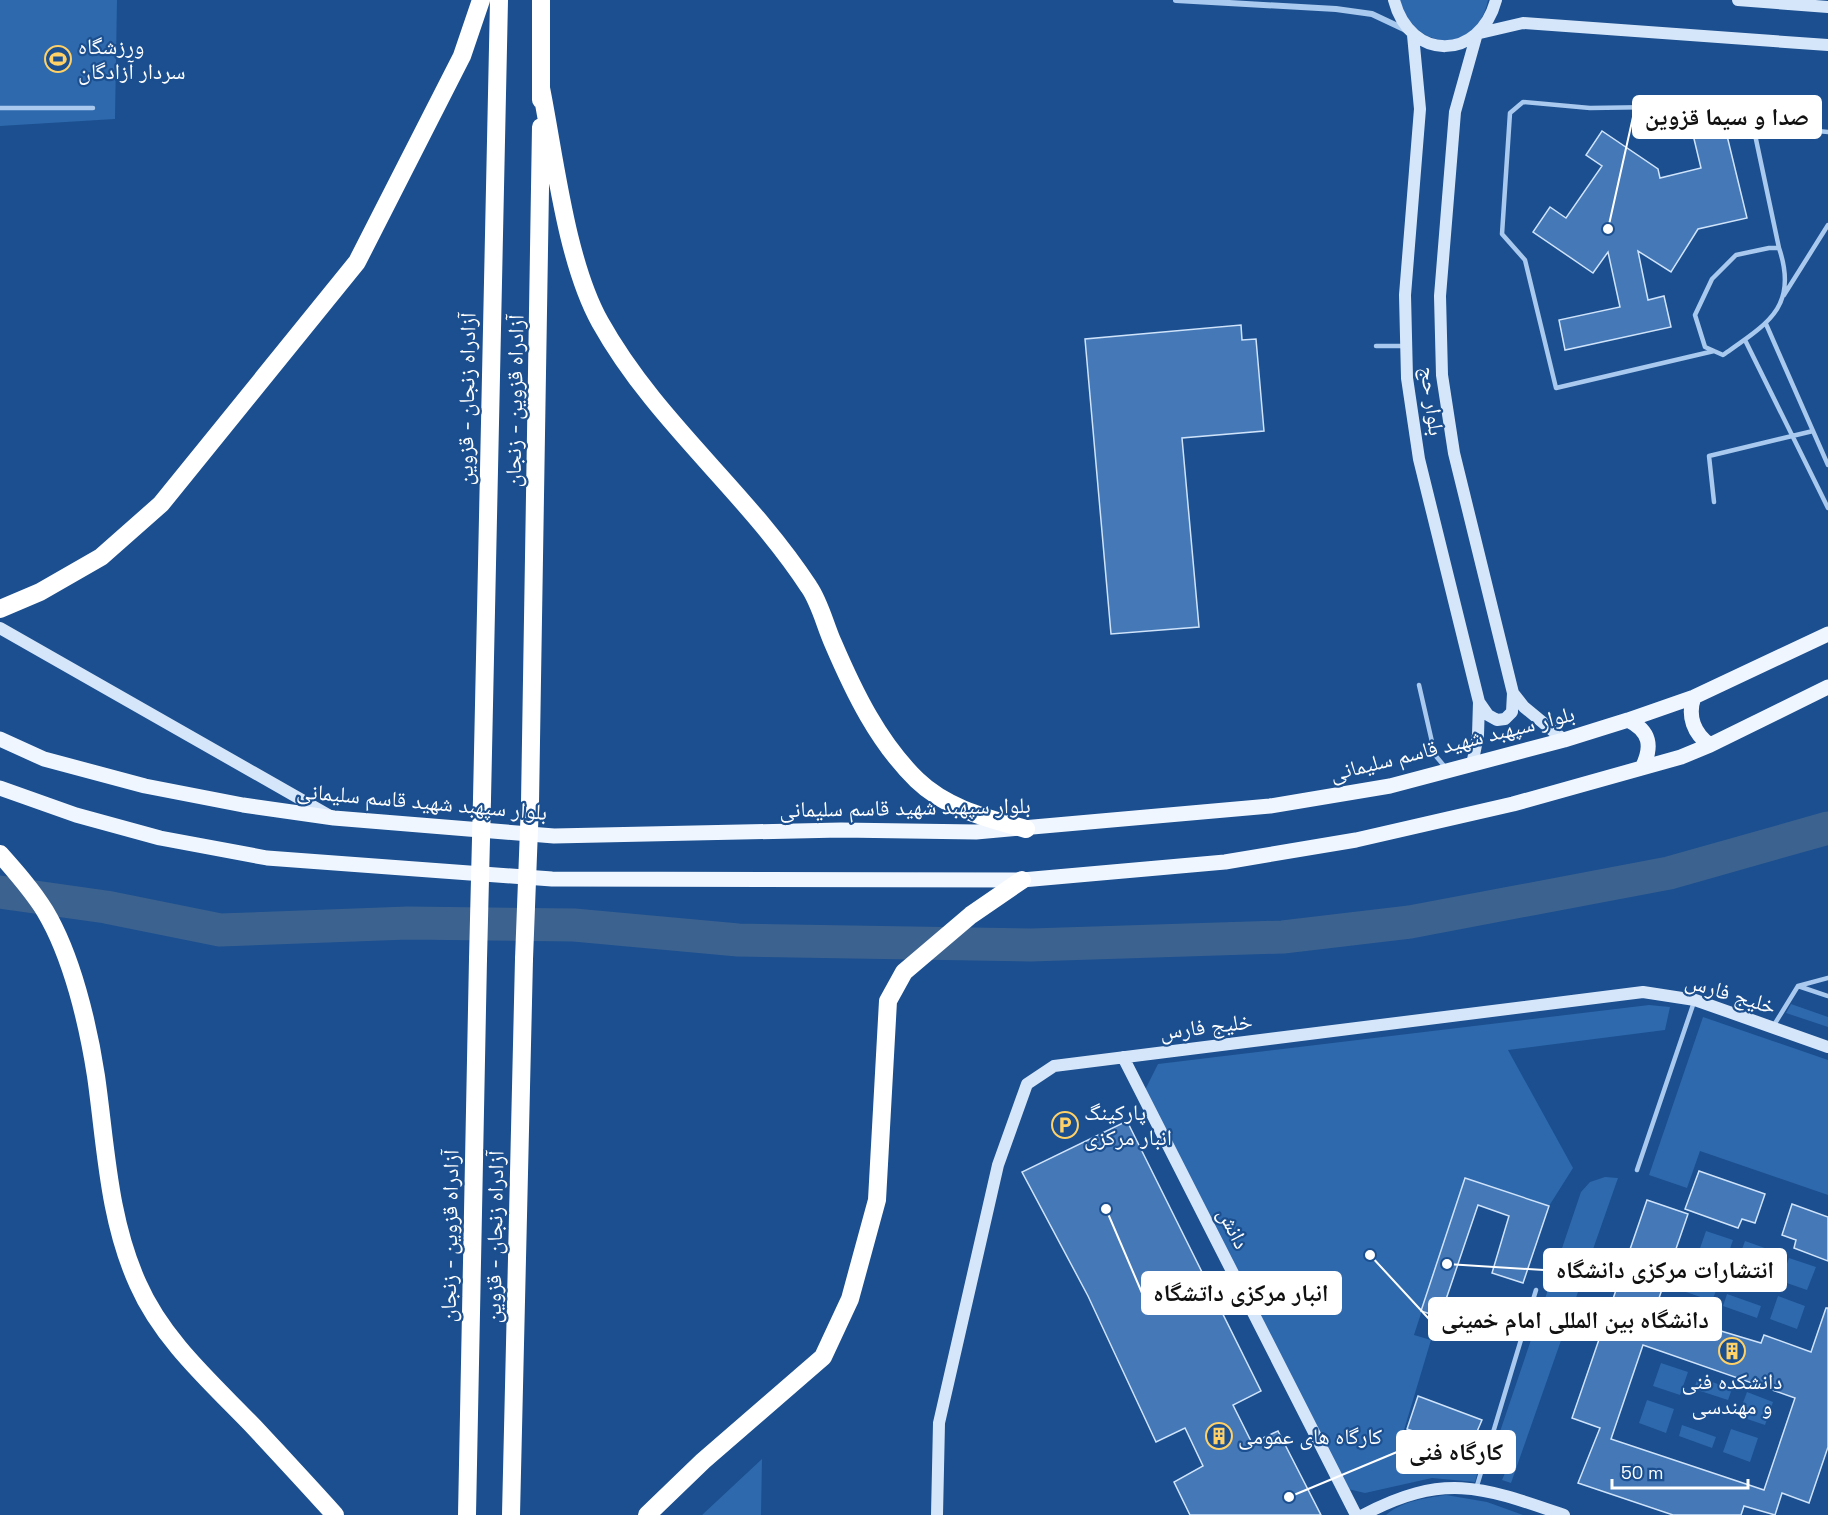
<svg xmlns="http://www.w3.org/2000/svg" width="1828" height="1515" viewBox="0 0 1828 1515" font-family="'Space Grotesk','Noto Naskh Arabic',sans-serif">
	<style>
		.green { fill: #2e69ad }
		.lines { fill: none; stroke-linecap: round; stroke-linejoin: round }
		.river { stroke: #3c6290; stroke-width: 33 }
		.building { fill: #4478b7; stroke: #cfe3fa; stroke-width: 1.5; fill-rule: evenodd }
		.lane { stroke: #a9c9ee; stroke-width: 4.5 }
		.street { stroke: #a9c9ee; stroke-width: 6 }
		.secondary { stroke: #d6e6fa; stroke-width: 12 }
		.primary { stroke: #f0f6ff; stroke-width: 15 }
		.highway { stroke: #fff; stroke-width: 18 }
		.highway-bridge { stroke: #fff; stroke-width: 18 }
		.labels { text-anchor: middle; dominant-baseline: central; stroke-width: 4.5; stroke-linejoin: round; paint-order: stroke }
		.poi-label { font-size: 22px; fill: #fff; stroke: #1b4f8f; text-anchor: start }
		.street-label { font-size: 22px; fill: #fff; stroke: #1b4f8f }
		.leader { fill: none; stroke: #fff; stroke-width: 2 }
		.callout-dot { fill: #fff; stroke: #1b4f8f; stroke-width: 2 }
		.callout { fill: #fff; stroke: #fff; stroke-width: 2 }
		.callout-label { font-size: 24px; text-anchor: middle; font-weight: bold; fill: #111 }
	</style>
	<rect width="100%" height="100%" fill="#1b4f8f"/>
	<path class="green" d="M 0,0 L 117,0 L 115,119 L 0,126 Z
		M 1400,0 L 1488,0 C 1477,55 1414,52 1400,0 Z
		M 1791,1004 L 1828,1017 L 1828,1027 L 1786,1013 Z
		M 1649,1005 L 1670,1007 L 1665,1030 L 1508,1050 L 1573,1168 L 1549,1206 L 1465,1178 L 1414,1335 L 1431,1340 L 1404,1430 L 1402,1473 L 1436,1466 L 1478,1471 L 1475,1482 L 1432,1478 L 1365,1493 L 1348,1489 L 1145,1090 L 1158,1064 Z
		M 1703,1017 L 1828,1060 L 1828,1195 L 1700,1151 L 1687,1188 L 1649,1175 Z
		M 1605,1177 L 1618,1178 L 1511,1483 L 1502,1480 L 1505,1473 L 1488,1467 L 1581,1192 L 1590,1182 Z
		M 1706,1231 L 1733,1240 L 1725,1263 L 1698,1254 Z
		M 1745,1241 L 1779,1253 L 1775,1264 L 1741,1252 Z
		M 1789,1258 L 1816,1267 L 1807,1290 L 1781,1281 Z
		M 1694,1268 L 1721,1278 L 1712,1301 L 1686,1292 Z
		M 1727,1294 L 1761,1306 L 1757,1318 L 1723,1306 Z
		M 1778,1296 L 1805,1306 L 1797,1329 L 1770,1319 Z
		M 1661,1363 L 1688,1372 L 1680,1395 L 1653,1386 Z
		M 1698,1377 L 1732,1389 L 1728,1400 L 1694,1389 Z
		M 1747,1392 L 1773,1402 L 1765,1425 L 1738,1416 Z
		M 1647,1400 L 1674,1409 L 1666,1433 L 1639,1423 Z
		M 1682,1425 L 1716,1437 L 1712,1448 L 1679,1436 Z
		M 1731,1429 L 1758,1438 L 1750,1462 L 1723,1452 Z
		M 762,1459 L 761,1515 L 702,1515 Z
		M 1446,1495 L 1487,1502 L 1523,1515 L 1386,1515 C 1402,1501 1426,1498 1446,1495 Z"/>
	<g class="lines">
		<path class="river" d="M 0,892 L 106,907 L 220,930 L 408,923 L 574,925 L 738,940 L 1031,945 L 1283,937 L 1410,922 L 1669,873 L 1828,828"/>
	</g>
	<path class="building" d="M 1721,111 L 1747,218 L 1698,229 L 1671,272 L 1638,251 L 1648,300 L 1664,296 L 1671,327 L 1565,350 L 1559,320 L 1620,307 L 1608,252 L 1593,273 L 1533,232 L 1550,207 L 1566,218 L 1602,166 L 1586,155 L 1602,131 L 1658,169 L 1660,178 L 1701,168 L 1689,118 Z
		M 1241,325 L 1242,340 L 1256,339 L 1264,431 L 1182,438 L 1199,627 L 1111,634 L 1085,339 Z
		M 1127,1121 L 1261,1391 L 1233,1405 L 1252,1443 L 1278,1431 L 1321,1515 L 1190,1515 L 1174,1482 L 1203,1466 L 1185,1428 L 1156,1442 L 1088,1296 L 1022,1172 Z
		M 1699,1171 L 1765,1194 L 1755,1223 L 1742,1219 L 1738,1228 L 1685,1209 Z
		M 1465,1178 L 1549,1206 L 1523,1283 L 1492,1273 L 1509,1216 L 1478,1205 L 1440,1317 L 1421,1311 Z
		M 1647,1200 L 1688,1214 L 1658,1301 L 1704,1317 L 1701,1325 L 1761,1343 L 1764,1335 L 1811,1352 L 1826,1308 L 1828,1308 L 1828,1447 L 1809,1503 L 1782,1493 L 1775,1515 L 1744,1506 L 1741,1515 L 1673,1515 L 1578,1483 L 1600,1428 L 1572,1418 ZM 1643,1345 L 1795,1398 L 1764,1490 L 1611,1439 Z
		M 1792,1204 L 1828,1217 L 1828,1261 L 1794,1248 L 1796,1240 L 1782,1235 Z
		M 1418,1396 L 1482,1420 L 1469,1450 L 1407,1429 Z"/>
	<g class="lines">
		<path class="lane" d="M 0,108 L 93,108
			M 1753,125 L 1828,132
			M 1769,248 L 1779,248 C 1799,307 1767,324 1723,355 L 1705,347 L 1695,315 L 1712,279 L 1736,255 Z
			M 1784,295 L 1828,225
			M 1766,324 L 1828,465
			M 1745,340 L 1828,508
			M 1376,346 L 1405,346
			M 1714,351 L 1556,388 L 1525,260 L 1502,234 L 1510,113 L 1523,102 L 1590,108 L 1723,106 L 1750,111 L 1779,248
			M 1714,502 L 1709,456 L 1813,431
			M 1419,685 L 1435,755 L 1445,767
			M 1798,986 L 1828,996
			M 1774,1025 L 1798,986 L 1828,978
			M 1637,1170 L 1694,1002
			M 1476,1489 L 1536,1290"/>
		<path class="street" d="M 1176,0 L 1336,9 L 1372,14 L 1406,30"/>
		<path class="secondary" d="M 1394,0 C 1410,62 1480,61 1496,0
			M 1738,0 L 1828,7
			M 1480,33 L 1523,23 L 1828,45
			M 1413,35 L 1420,109 L 1405,295 L 1407,378 L 1419,459 L 1479,702 L 1478,735 L 1472,765
			M 1476,37 L 1455,112 L 1440,296 L 1442,375 L 1454,453 L 1513,693 L 1524,707 L 1564,740
			M 0,628 L 330,816
			M 1479,702 L 1488,715 L 1497,720 L 1505,719 L 1512,712 L 1513,693
			M 1123,1057 L 1356,1515
			M 937,1515 L 939,1423 L 998,1165 L 1027,1084 L 1054,1066 L 1643,992 L 1695,1000 L 1828,1047
			M 1363,1515 C 1444,1472 1483,1487 1564,1515"/>
		<path class="primary" d="M 1694,697 C 1687,716 1694,734 1710,745
			M 1628,720 C 1650,731 1653,746 1642,768
			M 0,739 L 44,759 L 145,786 L 243,805 L 334,818 L 554,836 L 841,830 L 976,832 L 1270,806 L 1390,786 L 1564,740 L 1628,720 L 1694,697 L 1828,634
			M 0,788 L 76,815 L 160,838 L 267,858 L 552,879 L 1022,880 L 1225,862 L 1356,840 L 1513,804 L 1681,757 L 1710,745 L 1828,687"/>
		<path class="highway" d="M 541,88 C 555,158 566,261 600,322 C 655,421 747,492 809,587 C 820,603 825,625 833,643 C 854,692 878,742 917,780 C 947,809 987,818 1026,829
			M 541,100 L 541,0
			M 0,609 L 40,592 L 101,557 L 161,504 L 357,262 L 462,56 L 481,0
			M 482,799 L 499,0
			M 530,803 L 541,127
			M 0,854 C 16,872 32,890 45,911 C 72,956 88,1024 96,1076 C 106,1146 108,1218 138,1284 C 163,1341 213,1384 255,1428 C 282,1457 309,1486 335,1515
			M 467,1515 L 478,959
			M 511,1515 L 524,959
			M 647,1515 L 703,1461 L 823,1357 L 850,1299 L 877,1200 L 888,1001 L 904,972 L 971,915 L 1022,880"/>
		<path class="highway-bridge" d="M 478,959 L 482,799
			M 524,959 L 530,803"/>
	</g>
	<defs>
		<symbol id="stadium-ring" viewBox="-11 -11 22 22"><circle r="9.5" fill="#1b4f8f" stroke="#ffd166" stroke-width="1.5"/><path d="M0-5a6.5 5 0 1 0 0 10a6.5 5 0 1 0 0-10ZM-3.5-1.8h7v3.6h-7Z" fill="#ffd166"/></symbol>
		<symbol id="parking-ring" viewBox="-11 -11 22 22"><circle r="9.5" fill="#1b4f8f" stroke="#ffd166" stroke-width="1.5"/><path d="M-3.5-5.5H1a3.5 3.5 0 0 1 0 7H-1V5.5H-3.5ZM-1-3.4V-.6H.8a1.4 1.4 0 0 0 0-2.8Z" fill="#ffd166"/></symbol>
		<symbol id="building-ring" viewBox="-11 -11 22 22"><circle r="9.5" fill="#1b4f8f" stroke="#ffd166" stroke-width="1.5"/><path d="M-4-6H4V6H1V3H-1V6H-4ZM-2.5-4.3h1.7v1.8h-1.7ZM.8-4.3h1.7v1.8H.8ZM-2.5-1h1.7V.8h-1.7ZM.8-1h1.7V.8H.8Z" fill="#ffd166"/></symbol>
	</defs>
	<g fill-rule="evenodd">
		<use href="#stadium-ring" x="43" y="44" width="30" height="30"/>
		<use href="#parking-ring" x="1050" y="1110" width="30" height="30"/>
		<use href="#building-ring" x="1717" y="1336" width="30" height="30"/>
		<use href="#building-ring" x="1204" y="1421" width="30" height="30"/>
	</g>
	<g class="labels">
		<g class="poi-label">
			<text x="78" y="46">ورزشگاه<tspan x="78" dy="25">سردار آزادگان</tspan></text>
			<text x="1084" y="1112">پارکینگ<tspan x="1084" dy="25">انبار مرکزی</tspan></text>
			<text x="1732" y="1381" text-anchor="middle">دانشکده فنی<tspan x="1732" dy="25">و مهندسی</tspan></text>
			<text x="1238" y="1436">کارگاه های عمومی</text>
		</g>
		<g class="street-label">
			<text transform="translate(466 399) rotate(-89)">آزادراه زنجان - قزوین</text>
			<text transform="translate(514 401) rotate(-89)">آزادراه قزوین - زنجان</text>
			<text transform="translate(1433 401) rotate(83)">بلوار حج</text>
			<text transform="translate(1452 743) rotate(-14)">بلوار سپهبد شهید قاسم سلیمانی</text>
			<text transform="translate(422 801) rotate(5)">بلوار سپهبد شهید قاسم سلیمانی</text>
			<text transform="translate(905 807) rotate(-1)">بلوار سپهبد شهید قاسم سلیمانی</text>
			<text transform="translate(1731 993) rotate(17)">خلیج فارس</text>
			<text transform="translate(1206 1026) rotate(-7)">خلیج فارس</text>
			<text transform="translate(1234 1228) rotate(63)">دانش</text>
			<text transform="translate(449 1236) rotate(-89)">آزادراه قزوین - زنجان</text>
			<text transform="translate(494 1237) rotate(-89)">آزادراه زنجان - قزوین</text>
		</g>
	</g>
	<path class="leader" d="M1608 229L1633 117M1447 1264L1544 1270M1106 1209L1142 1293M1370 1255L1429 1319M1289 1497L1397 1452"/>
	<g class="callout-dot">
		<circle cx="1608" cy="229" r="6"/>
		<circle cx="1447" cy="1264" r="6"/>
		<circle cx="1106" cy="1209" r="6"/>
		<circle cx="1370" cy="1255" r="6"/>
		<circle cx="1289" cy="1497" r="6"/>
	</g>
	<g class="callout">
		<rect x="1633" y="96" width="188" height="42" rx="6"/>
		<rect x="1544" y="1249" width="242" height="42" rx="6"/>
		<rect x="1142" y="1272" width="199" height="42" rx="6"/>
		<rect x="1429" y="1298" width="292" height="42" rx="6"/>
		<rect x="1397" y="1431" width="118" height="42" rx="6"/>
	</g>
	<g class="callout-label">
		<text x="1727" y="125">صدا و سیما قزوین</text>
		<text x="1665" y="1278">انتشارات مرکزی دانشگاه</text>
		<text x="1241" y="1301">انبار مرکزی داتشگاه</text>
		<text x="1575" y="1328">دانشگاه بین المللی امام خمینی</text>
		<text x="1456" y="1460">کارگاه فنی</text>
	</g>
	<path d="M1612 1479v9h136v-9" fill="none" stroke="#ffffff" stroke-width="3"/>
	<text x="1621" y="1479" font-size="18" fill="#ffffff" stroke="#1b4f8f" stroke-width="4.5" paint-order="stroke">50 m</text>
</svg>
